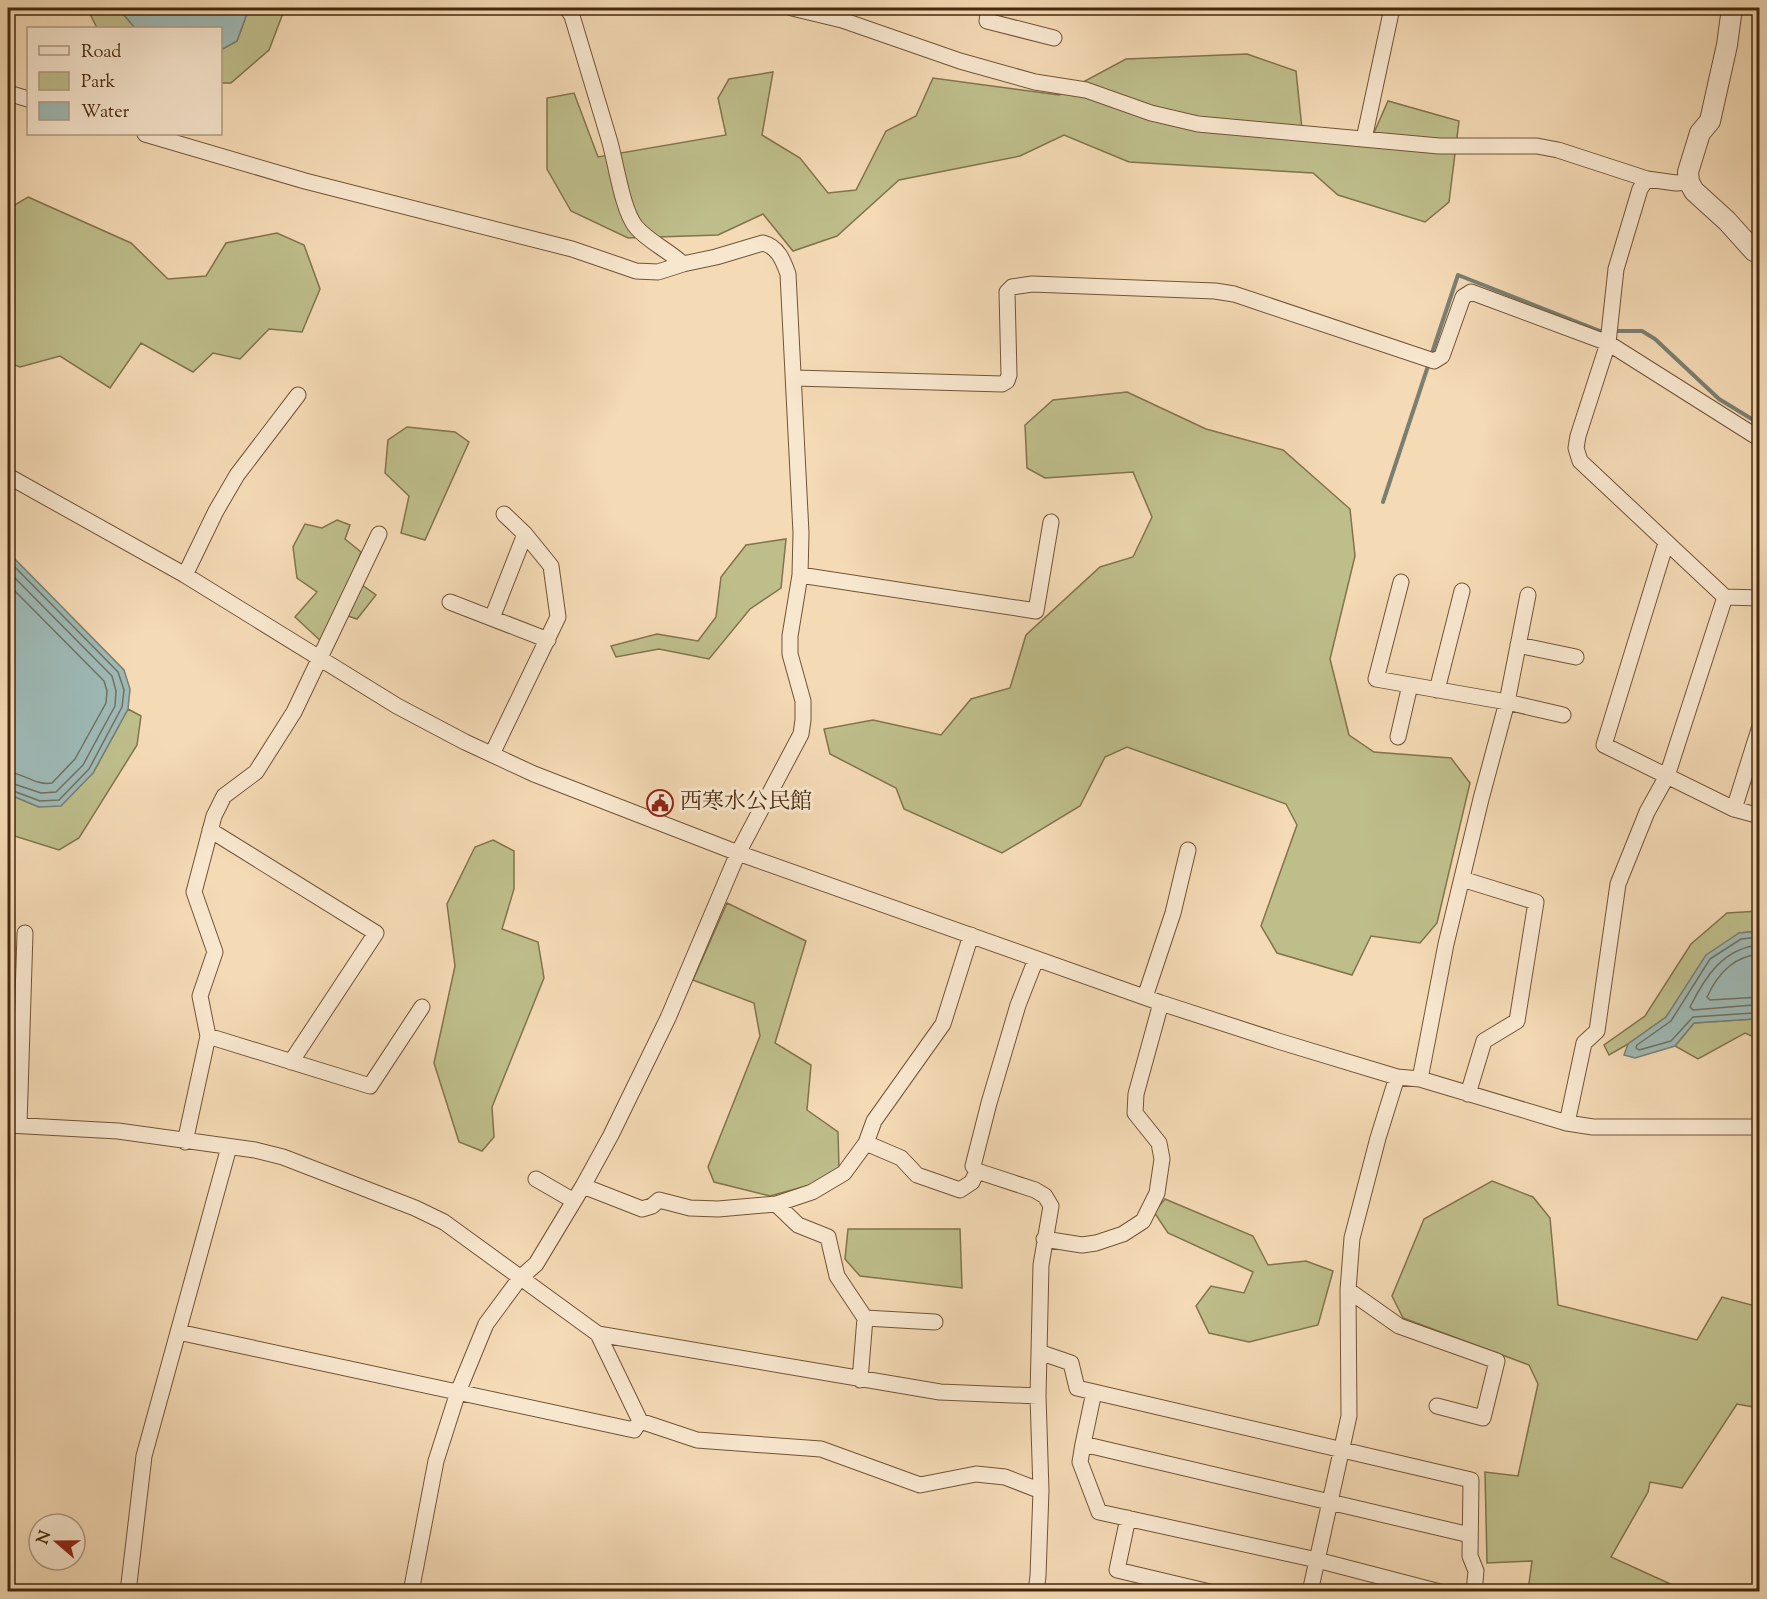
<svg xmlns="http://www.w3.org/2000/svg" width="1767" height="1599" viewBox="0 0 1767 1599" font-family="'Sorts Mill Goudy','Noto Serif JP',serif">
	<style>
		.green { fill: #bebe8b; stroke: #82734c; stroke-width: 1.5 }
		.water { fill: #9eb9b5; stroke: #7a7f71; stroke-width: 1.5 }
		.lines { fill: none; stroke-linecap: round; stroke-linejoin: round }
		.shore { stroke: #727060; stroke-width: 1.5 }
		.stream { stroke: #7a7f71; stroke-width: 4 }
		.minor-casing { stroke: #715436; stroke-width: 17 }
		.tertiary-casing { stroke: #715436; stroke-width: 22 }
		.minor { stroke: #f8e7cf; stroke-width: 15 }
		.tertiary { stroke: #f8e7cf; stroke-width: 20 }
		.labels { text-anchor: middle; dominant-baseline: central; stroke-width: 6; stroke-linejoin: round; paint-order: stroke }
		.poi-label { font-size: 22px; fill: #45280c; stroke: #f8e7cf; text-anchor: start }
	</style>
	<rect width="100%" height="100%" fill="#f4dab5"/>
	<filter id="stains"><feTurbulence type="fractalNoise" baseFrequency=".00333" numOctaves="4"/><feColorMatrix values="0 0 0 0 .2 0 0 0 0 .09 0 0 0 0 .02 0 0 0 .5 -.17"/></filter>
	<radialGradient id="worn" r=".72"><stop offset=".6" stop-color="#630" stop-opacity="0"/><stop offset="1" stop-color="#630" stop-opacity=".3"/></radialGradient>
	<path class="green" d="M 87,8 L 118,8 L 135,28 L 97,28 Z
		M 249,8 L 285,8 L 269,50 L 231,83 L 221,83 L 220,50 L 237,41 Z
		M 1247,54 L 1296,71 L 1302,129 L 1373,135 L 1388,101 L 1459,121 L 1449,202 L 1425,222 L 1338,195 L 1313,173 L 1129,162 L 1064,135 L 1020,156 L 899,180 L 837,236 L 793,251 L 763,214 L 718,235 L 628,238 L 571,211 L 547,169 L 547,98 L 574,93 L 598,157 L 726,135 L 718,98 L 729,79 L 773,72 L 762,135 L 800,158 L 828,193 L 856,190 L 886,131 L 916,116 L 933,78 L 1059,95 L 1126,59 Z
		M 28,197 L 131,243 L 168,279 L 206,276 L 226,243 L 277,233 L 304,245 L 320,289 L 302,332 L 269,329 L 240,359 L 213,353 L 193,372 L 141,343 L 110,388 L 60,356 L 20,367 L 8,363 L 8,209 Z
		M 1127,392 L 1206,429 L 1283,450 L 1350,509 L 1355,556 L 1330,659 L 1349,735 L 1374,752 L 1451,758 L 1470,783 L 1437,923 L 1420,943 L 1371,936 L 1352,975 L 1277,953 L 1261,926 L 1297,825 L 1286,804 L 1127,747 L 1105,757 L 1080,806 L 1002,853 L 904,809 L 896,788 L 830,754 L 824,729 L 873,720 L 941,735 L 971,699 L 1010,688 L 1026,635 L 1100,567 L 1133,557 L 1152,517 L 1133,472 L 1045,478 L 1027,468 L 1025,425 L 1053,400 Z
		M 407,427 L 455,432 L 469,442 L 425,540 L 401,533 L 409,496 L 385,473 L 388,440 Z
		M 337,520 L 350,525 L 345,539 L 361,552 L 351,577 L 376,595 L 357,619 L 336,612 L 324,644 L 295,617 L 317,592 L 297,578 L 293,547 L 305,524 L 322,528 Z
		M 786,539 L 781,588 L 750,609 L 709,659 L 659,649 L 616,657 L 611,646 L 657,634 L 698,641 L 716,617 L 721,577 L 746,545 Z
		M 128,709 L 141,716 L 137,745 L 79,838 L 59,850 L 8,834 L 8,794 L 39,807 L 93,773 Z
		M 493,840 L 514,851 L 514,889 L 502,929 L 538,942 L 544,978 L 492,1107 L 494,1137 L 482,1151 L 459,1142 L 434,1063 L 455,966 L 447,904 L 475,847 Z
		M 727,903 L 806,941 L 775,1043 L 811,1065 L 807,1110 L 838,1132 L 839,1169 L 810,1185 L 770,1196 L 714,1182 L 708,1167 L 760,1036 L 754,1003 L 693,980 Z
		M 1759,911 L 1759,931 L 1739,933 L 1682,994 L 1666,1017 L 1628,1044 L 1609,1055 L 1604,1045 L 1645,1016 L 1691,944 L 1727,913 Z
		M 1754,1019 L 1759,1021 L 1759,1039 L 1745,1033 L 1698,1059 L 1675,1046 L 1694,1023 Z
		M 1492,1181 L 1533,1197 L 1550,1218 L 1558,1305 L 1697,1340 L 1722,1297 L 1759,1307 L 1759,1408 L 1737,1404 L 1682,1488 L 1650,1482 L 1648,1492 L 1611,1557 L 1677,1587 L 1676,1591 L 1528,1591 L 1532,1561 L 1487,1563 L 1485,1472 L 1518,1476 L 1538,1384 L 1529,1365 L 1403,1318 L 1392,1296 L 1424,1219 Z
		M 1165,1199 L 1253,1236 L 1268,1265 L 1306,1261 L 1333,1271 L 1318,1325 L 1249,1342 L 1209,1333 L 1196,1306 L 1211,1286 L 1244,1293 L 1253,1272 L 1168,1233 L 1154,1212 Z
		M 848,1229 L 960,1229 L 962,1288 L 860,1276 L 845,1259 Z"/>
	<path class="water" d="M 118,8 L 249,8 L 237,41 L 221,50 L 220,28 L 135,28 Z
		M 8,552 L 124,670 L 130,689 L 128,709 L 93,773 L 61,806 L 39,807 L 8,794 Z
		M 1759,931 L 1759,1021 L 1753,1019 L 1694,1023 L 1675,1046 L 1635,1058 L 1624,1055 L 1628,1044 L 1666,1017 L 1706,955 L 1739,933 Z"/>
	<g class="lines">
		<path class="shore" d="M 8,560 L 118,672 L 124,690 L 122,707 L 89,769 L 59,800 L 40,801 L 8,789
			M 8,571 L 112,676 L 116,691 L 115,706 L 83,765 L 56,792 L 41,793 L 8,782
			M 8,584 L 104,681 L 107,691 L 106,703 L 75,759 L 52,783 C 36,786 23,773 8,772
			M 1760,937 L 1741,939 L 1710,959 L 1671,1021 L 1637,1045 L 1636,1048 L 1639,1050 L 1671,1041 L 1693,1017 L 1753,1013 L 1760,1015
			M 1760,945 C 1723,948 1705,977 1690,1007 L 1693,1010 L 1753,1005 L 1760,1007
			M 1760,954 C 1734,956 1717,975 1707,997 L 1710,1000 L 1760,997"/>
		<path class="stream" d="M 1612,331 L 1642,331 L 1655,339 L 1719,399 L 1760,424
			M 1431,356 L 1458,275 L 1600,331 L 1604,331
			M 1383,502 L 1429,363"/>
		<defs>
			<path id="minor" d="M 792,8 L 842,20 L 960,61 L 1035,82 L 1086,90 L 1151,113 L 1198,124 L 1439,146 L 1537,146 L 1558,150 L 1647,179 L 1676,183 L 1689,182
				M 989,8 L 987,21 L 1054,38
				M 8,93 L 28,99
				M 145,134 L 305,181 L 572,249 L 636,271 L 658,272 L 683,264
				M 1364,139 L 1392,8
				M 1647,179 L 1640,189 L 1616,269 L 1608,343 L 1578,436 L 1576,448 L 1580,461 L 1725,597 L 1760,598
				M 795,378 L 1002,384 L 1007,381 L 1009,375 L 1007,292 L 1012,287 L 1032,284 L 1215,291 L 1234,294 L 1434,361 L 1442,356 L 1463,297 L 1471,292 L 1608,343 L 1760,439
				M 8,476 L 185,575 L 397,706 L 465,742 L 534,774 L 738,853 L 1161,1003 L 1278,1041 L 1397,1077 L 1420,1079 L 1567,1123 L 1593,1127 L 1760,1127
				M 1666,543 L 1604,745 L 1734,809 L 1760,816
				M 185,575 L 216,511 L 237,475 L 298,395
				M 800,575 L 1036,611 L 1051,522
				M 1401,582 L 1376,679 L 1507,702 L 1563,715
				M 450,602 L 548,640
				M 492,618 L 525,534
				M 1518,645 L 1576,657
				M 1437,690 L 1462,591
				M 1398,737 L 1410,685
				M 492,754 L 558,617 L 551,566 L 525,534 L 504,514
				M 1734,809 L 1760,726
				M 210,830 L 376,933 L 291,1062
				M 1462,879 L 1536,902 L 1517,1021 L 1484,1041 L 1468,1094
				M 1145,997 L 1173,913 L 1188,850
				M 208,1036 L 370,1086 L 422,1007
				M 1420,1079 L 1446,944 L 1481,799 L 1507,702 L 1528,595
				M 1567,1123 L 1584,1043 L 1597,1031 L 1618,884 L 1647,812 L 1667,776 L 1725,597
				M 8,1125 L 118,1131 L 255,1150 L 283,1157 L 415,1208 L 444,1222 L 598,1334 L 940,1392 L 1038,1396
				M 19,1125 L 25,933
				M 185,1142 L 208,1036 L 200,996 L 215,952 L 194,892 L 214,816 L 224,796 L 256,772 L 294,712 L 379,534
				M 866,1143 L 901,1158 L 917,1175 L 960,1190 L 972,1182 L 977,1171
				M 536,1179 L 574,1201
				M 583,1186 L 642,1209 L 652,1206 L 659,1200 L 690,1208 L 718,1209 L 776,1204 L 812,1192 L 844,1173 L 866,1143 L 874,1121 L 943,1024 L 971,935
				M 776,1204 L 798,1225 L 828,1237 L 837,1276 L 865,1318 L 860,1380
				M 1044,1239 L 1082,1245 L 1096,1243 L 1123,1234 L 1143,1221 L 1157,1193 L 1162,1159 L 1159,1143 L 1135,1113 L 1136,1094 L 1161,1003
				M 1348,1290 L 1399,1326 L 1497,1361 L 1483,1418 L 1437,1406
				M 865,1318 L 935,1322
				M 178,1332 L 634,1430 L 640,1421 L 598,1334
				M 1039,1352 L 1071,1363 L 1077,1388 L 1471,1480 L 1470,1556 L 1476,1571 L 1474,1592
				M 1094,1392 L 1083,1444 L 1470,1535
				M 640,1421 L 697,1440 L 821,1449 L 920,1485 L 976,1474 L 1005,1477 L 1041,1491
				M 1083,1444 L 1080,1462 L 1099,1512 L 1317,1560 L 1440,1592
				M 1128,1518 L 1117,1570 L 1210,1592
				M 128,1592 L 144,1456 L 229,1147
				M 411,1592 L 436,1461 L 458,1392 L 486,1324 L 520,1278 L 536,1264 L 583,1186 L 611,1135 L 668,1018 L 738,853 L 801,734 L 803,720 L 803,701 L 790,654 L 790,636 L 800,575 L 801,533 L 788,274 C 783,260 778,247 763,243 L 716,257 L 683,264 C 668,250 649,242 636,227 C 622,210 616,162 609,139 C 597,98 584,57 572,16 L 567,8
				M 1036,1592 L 1038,1576 L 1041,1491 L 1038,1396 L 1041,1265 L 1051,1206 L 1045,1196 L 1035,1190 L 977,1171 L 973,1166 L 989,1103 L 1018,1005 L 1036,959
				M 1310,1592 L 1349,1416 L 1348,1290 L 1352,1238 L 1378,1138 L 1397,1077"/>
			<path id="tertiary" d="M 1732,8 L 1727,45 L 1710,121 L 1700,133 L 1688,172 L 1689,182 L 1694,191 L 1727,221 L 1754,251 L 1760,254"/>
		</defs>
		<use href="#minor" class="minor-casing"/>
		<use href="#tertiary" class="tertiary-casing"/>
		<use href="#minor" class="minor"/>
		<use href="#tertiary" class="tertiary"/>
	</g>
	<defs>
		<symbol id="civic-ring" viewBox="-11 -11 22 22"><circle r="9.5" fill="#f8e7cf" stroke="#8f2418" stroke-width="1.5"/><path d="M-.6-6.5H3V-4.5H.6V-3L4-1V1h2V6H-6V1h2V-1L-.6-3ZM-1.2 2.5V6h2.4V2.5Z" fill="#8f2418"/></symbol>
	</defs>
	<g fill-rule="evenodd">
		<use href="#civic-ring" x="645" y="788" width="30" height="30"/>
	</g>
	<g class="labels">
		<g class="poi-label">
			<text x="680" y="803">西寒水公民館</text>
		</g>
	</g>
	<rect width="1767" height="1599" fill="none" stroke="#f4dab5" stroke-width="30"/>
	<rect x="9" y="9" width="1749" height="1581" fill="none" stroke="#45280c" stroke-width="3"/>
	<rect x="15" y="15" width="1737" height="1569" fill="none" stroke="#45280c" stroke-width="1.5"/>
	<rect x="27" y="27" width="195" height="108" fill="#f8e7cf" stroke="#b09b81" stroke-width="1.5"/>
	<rect x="39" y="46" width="30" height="9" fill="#f8e7cf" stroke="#b09b81" stroke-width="1.5"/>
	<text x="81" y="57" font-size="18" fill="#45280c">Road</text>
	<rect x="39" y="72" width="30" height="18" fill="#bebe8b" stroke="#b09b81" stroke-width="1.5"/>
	<text x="81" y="87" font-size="18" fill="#45280c">Park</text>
	<rect x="39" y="102" width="30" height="18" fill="#9eb9b5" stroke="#b09b81" stroke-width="1.5"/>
	<text x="81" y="117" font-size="18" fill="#45280c">Water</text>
	<g transform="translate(57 1542) rotate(290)"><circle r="28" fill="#f8e7cf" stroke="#b09b81" stroke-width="1.5"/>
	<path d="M0-4.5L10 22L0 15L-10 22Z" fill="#8f2418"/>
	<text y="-9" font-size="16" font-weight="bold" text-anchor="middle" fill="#45280c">N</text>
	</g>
	<rect width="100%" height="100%" filter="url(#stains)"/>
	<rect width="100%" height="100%" fill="url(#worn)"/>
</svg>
